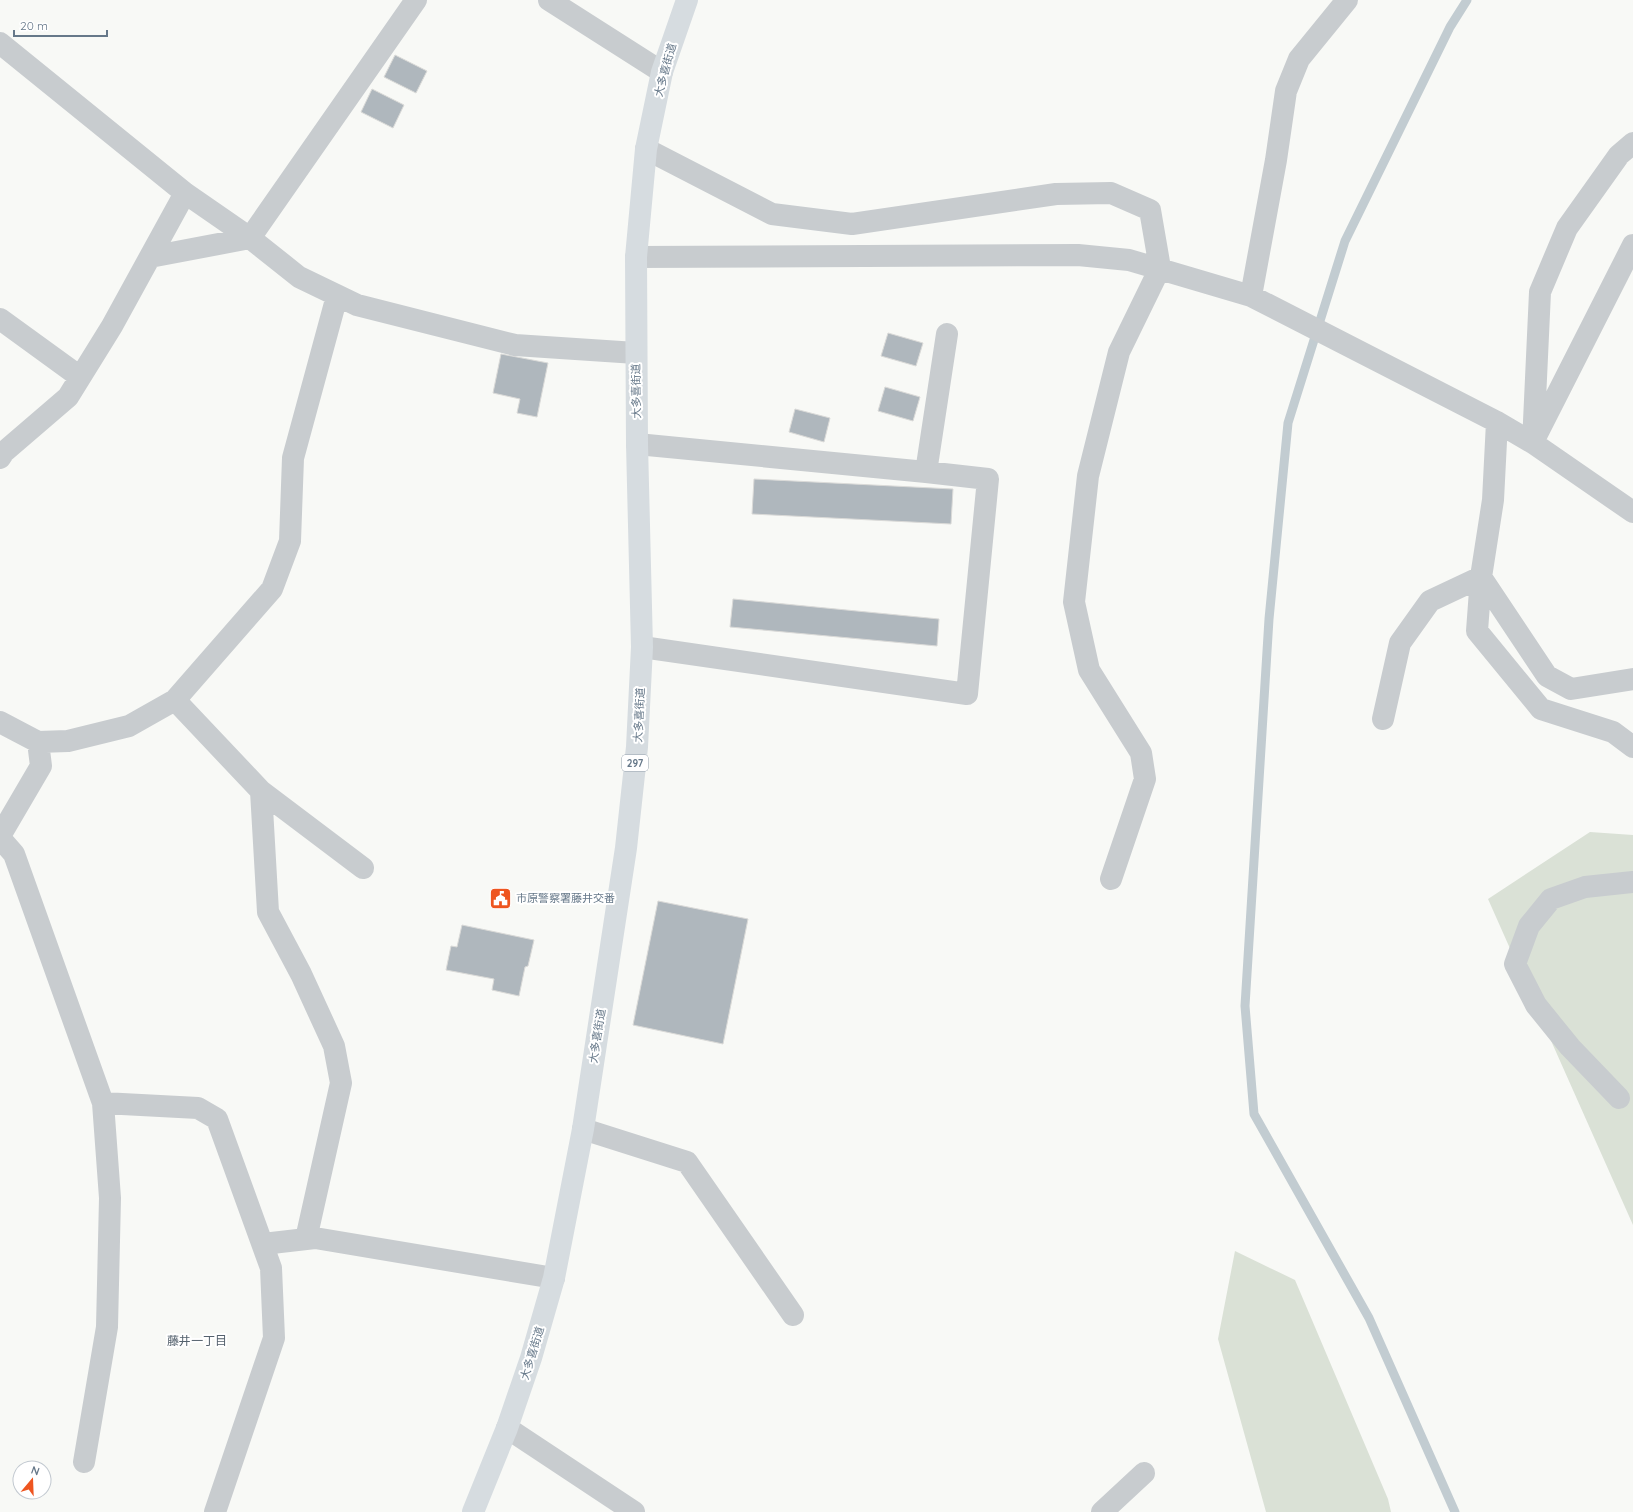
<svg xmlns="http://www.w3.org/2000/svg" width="1633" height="1512" viewBox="0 0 1633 1512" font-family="Quicksand,'Noto Sans JP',sans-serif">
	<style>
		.green { fill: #dae1d6 }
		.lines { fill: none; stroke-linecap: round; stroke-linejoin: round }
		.stream { stroke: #c2ccd1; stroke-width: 9 }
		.building { fill: #afb7bd; stroke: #dadad8 }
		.minor { stroke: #c8cccf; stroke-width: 22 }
		.trunk { stroke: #d6dce0; stroke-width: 22 }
		.labels { text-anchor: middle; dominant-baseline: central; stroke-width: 4; stroke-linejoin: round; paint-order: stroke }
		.shield { fill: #fff; stroke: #94a0ac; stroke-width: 1 }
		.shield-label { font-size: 10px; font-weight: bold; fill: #667889 }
		.street-label { font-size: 11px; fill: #667889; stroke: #fff }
		.poi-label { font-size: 11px; fill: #667889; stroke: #fff; text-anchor: start }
		.neighbourhood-label { font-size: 12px; fill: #54616d; stroke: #fff }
	</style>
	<rect width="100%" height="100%" fill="#f8f9f6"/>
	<path class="green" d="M 1590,832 L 1633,835 L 1633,1225 L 1488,899 Z
		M 1235,1251 L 1295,1280 L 1388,1499 L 1391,1512 L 1266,1512 L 1218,1339 Z"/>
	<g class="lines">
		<path class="stream" d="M 1455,1512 L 1369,1318 L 1254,1114 L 1245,1006 L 1269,619 L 1288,423 L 1345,241 L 1450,27 L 1467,0"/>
	</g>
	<path class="building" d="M 395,55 L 427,71 L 416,93 L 384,77 Z
		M 372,89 L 404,105 L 393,128 L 361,112 Z
		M 888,333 L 923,343 L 916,366 L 881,356 Z
		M 501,354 L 548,363 L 537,417 L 517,413 L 520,399 L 493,393 Z
		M 885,387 L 920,397 L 913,421 L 878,411 Z
		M 795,409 L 830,418 L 824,442 L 789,432 Z
		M 754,479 L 953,489 L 951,524 L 752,514 Z
		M 733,599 L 939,619 L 937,646 L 730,627 Z
		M 658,901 L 748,919 L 723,1044 L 633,1025 Z
		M 462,925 L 534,940 L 528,966 L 525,967 L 519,996 L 492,990 L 494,979 L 446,970 L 451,946 L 457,947 Z"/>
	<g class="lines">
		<path class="minor" d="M 549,0 L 662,72
			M 0,43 L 185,193 L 250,238 L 299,277 L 357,305 L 515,345 L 636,353
			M 646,149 L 772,214 L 852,224 L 1056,194 L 1111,193 L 1150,210 L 1160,268 L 1119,352 L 1088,476 L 1074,602 L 1089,670 L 1141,753 L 1145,779 L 1111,879
			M 150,257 L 250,238 L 416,0
			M 636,257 L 1078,255 L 1129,260 L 1251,296 L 1497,422 L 1533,443 L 1633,512
			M 1251,296 L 1276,160 L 1286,91 L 1299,59 L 1347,0
			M 0,319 L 80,377
			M 1497,422 L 1493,500 L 1481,577 L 1547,676 L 1571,689 L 1633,679
			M 1536,436 L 1633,245
			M 1533,443 L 1540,292 L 1567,228 L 1619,155 L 1633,143
			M 637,444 L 926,472 L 988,479 L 967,694 L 642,647
			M 0,458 L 4,452 L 68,397 L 112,326 L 185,193
			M 926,472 L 947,334
			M 175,700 L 261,791 L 268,912 L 301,974 L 334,1046 L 341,1083 L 306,1239
			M 1383,719 L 1400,643 L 1430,601 L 1481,577 L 1477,631 L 1541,709 L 1613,732 L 1633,747
			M 0,722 L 38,742 L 68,741 L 129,726 L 175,700 L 272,589 L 290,541 L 293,458 L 337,296
			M 261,791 L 363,868
			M 0,836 L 41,766 L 38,742
			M 0,838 L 14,854 L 103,1103 L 110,1198 L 107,1327 L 84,1462
			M 1619,1098 L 1570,1047 L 1536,1005 L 1515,964 L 1529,926 L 1551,899 L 1585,887 L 1633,882
			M 103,1103 L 198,1108 L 217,1119 L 271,1268 L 274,1338 L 215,1512
			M 583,1129 L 687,1162 L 793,1315
			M 263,1244 L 315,1238 L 554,1278
			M 507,1428 L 634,1512
			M 1102,1512 L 1144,1473"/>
		<path class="trunk" d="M 473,1512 L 507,1428 L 531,1358 L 554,1278 L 583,1129 L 626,848 L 637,747 L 642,647 L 637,444 L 636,257 L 646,149 L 662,72 L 687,0"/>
	</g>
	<defs>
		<symbol id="civic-square" viewBox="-11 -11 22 22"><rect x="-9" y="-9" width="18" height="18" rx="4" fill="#ee5520" stroke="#fff"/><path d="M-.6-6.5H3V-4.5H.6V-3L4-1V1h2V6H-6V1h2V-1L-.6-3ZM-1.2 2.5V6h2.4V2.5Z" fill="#fff"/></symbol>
	</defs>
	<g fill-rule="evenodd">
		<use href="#civic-square" x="488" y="886" width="25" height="25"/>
	</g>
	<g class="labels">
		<rect class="shield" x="622" y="755" width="26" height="16" rx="3"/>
		<g class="shield-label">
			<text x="635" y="763">297</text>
		</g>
		<g class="street-label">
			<text transform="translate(665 70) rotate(-75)">大多喜街道</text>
			<text transform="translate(636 391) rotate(-91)">大多喜街道</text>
			<text transform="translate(639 715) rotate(-87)">大多喜街道</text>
			<text transform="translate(597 1036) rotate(-81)">大多喜街道</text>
			<text transform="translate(532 1353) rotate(-73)">大多喜街道</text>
		</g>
		<g class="poi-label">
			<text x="516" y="898">市原警察署藤井交番</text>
		</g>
		<g class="neighbourhood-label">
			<text x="197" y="1340">藤井一丁目</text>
		</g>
	</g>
	<g transform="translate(32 1480) rotate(19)"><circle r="19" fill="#ffffff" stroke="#c2c9d0"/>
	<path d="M0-3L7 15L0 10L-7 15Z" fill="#ee5520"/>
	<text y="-6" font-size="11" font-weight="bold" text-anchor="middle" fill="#667889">N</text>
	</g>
	<path d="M14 30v6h93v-6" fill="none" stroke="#667889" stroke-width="2"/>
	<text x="20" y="30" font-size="12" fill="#667889" stroke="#ffffff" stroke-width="3" paint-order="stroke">20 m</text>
</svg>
